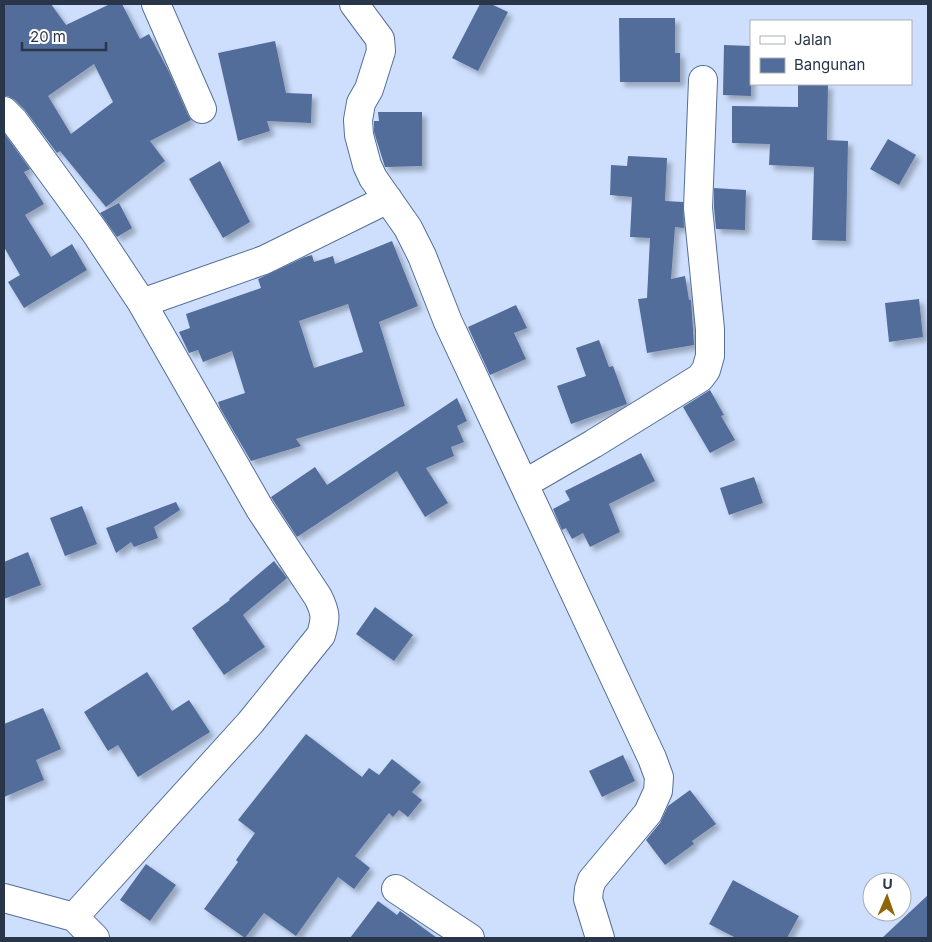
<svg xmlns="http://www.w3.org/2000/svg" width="932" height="942" viewBox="0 0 932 942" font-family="Inter,sans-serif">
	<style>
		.building { fill: #536d9a; fill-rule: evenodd; filter: url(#shadow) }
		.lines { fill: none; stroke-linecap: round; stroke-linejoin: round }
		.minor-casing { stroke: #546e9a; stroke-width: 30 }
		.minor { stroke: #fff; stroke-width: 28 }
	</style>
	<defs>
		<filter id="shadow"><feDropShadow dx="4.5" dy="4.5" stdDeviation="2.5" flood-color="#0004"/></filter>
	</defs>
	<rect width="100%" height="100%" fill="#cddffd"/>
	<path class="building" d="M 4,4 L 51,4 L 66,25 L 110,4 L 122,4 L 140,39 L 149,34 L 169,72 L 188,115 L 191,120 L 150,141 L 165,161 L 106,207 L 60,151 L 57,153 L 25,110 L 15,100 L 8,96 L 4,96 ZM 94,64 L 113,102 L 71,134 L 48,96 Z
		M 480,4 L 491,4 L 508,12 L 478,71 L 452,58 Z
		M 619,18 L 675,18 L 675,53 L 680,53 L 680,82 L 620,82 Z
		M 275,41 L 286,93 L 312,94 L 311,123 L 267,121 L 270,131 L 238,141 L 218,53 Z
		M 724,45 L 751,46 L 751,96 L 723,95 Z
		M 798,84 L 828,84 L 827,140 L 848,141 L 846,241 L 812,240 L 814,167 L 769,165 L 770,144 L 732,143 L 732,106 L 798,107 Z
		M 378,112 L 422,112 L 422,166 L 385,167 L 374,132 L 374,121 L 379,121 Z
		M 4,133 L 30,169 L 24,172 L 44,204 L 25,215 L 51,257 L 72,244 L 87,270 L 24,308 L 8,282 L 20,275 L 4,247 Z
		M 888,139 L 916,155 L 899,185 L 870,169 Z
		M 628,156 L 667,158 L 665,201 L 683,202 L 684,228 L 675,227 L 671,279 L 685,276 L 689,300 L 691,300 L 694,345 L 647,353 L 638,299 L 647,298 L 650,238 L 630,237 L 632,197 L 610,195 L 611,165 L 627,166 Z
		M 220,161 L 250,222 L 223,238 L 189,179 Z
		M 714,188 L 746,190 L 745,230 L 716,229 L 714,208 Z
		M 119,203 L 132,228 L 117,237 L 100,213 Z
		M 392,241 L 418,306 L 379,322 L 405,406 L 296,439 L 301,446 L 251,461 L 220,408 L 218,402 L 245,393 L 232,351 L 203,362 L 198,350 L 189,353 L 179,332 L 190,328 L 186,314 L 261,288 L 258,279 L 305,257 L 312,255 L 314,262 L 333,256 L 335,264 ZM 348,304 L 363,352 L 314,368 L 299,321 Z
		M 919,299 L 923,337 L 889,342 L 885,303 Z
		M 516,305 L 527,328 L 514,333 L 526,359 L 490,375 L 468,327 Z
		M 599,340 L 609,367 L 613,366 L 627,404 L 571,424 L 557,386 L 586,376 L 576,348 Z
		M 710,390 L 724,415 L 721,416 L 735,440 L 710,453 L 683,407 Z
		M 457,398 L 467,421 L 457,426 L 464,442 L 451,447 L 454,456 L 426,468 L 448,503 L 425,517 L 397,471 L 297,537 L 271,497 L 315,467 L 327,485 Z
		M 641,453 L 655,481 L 609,504 L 620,532 L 590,547 L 583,533 L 572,539 L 566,528 L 562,530 L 553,509 L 570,500 L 565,491 Z
		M 754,477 L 763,503 L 729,515 L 720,488 Z
		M 176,502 L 180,510 L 154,527 L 158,538 L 134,547 L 131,542 L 116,553 L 106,528 Z
		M 82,506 L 97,544 L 65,556 L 50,518 Z
		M 28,552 L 41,585 L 4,599 L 4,562 Z
		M 274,561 L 287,578 L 243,615 L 265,647 L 224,675 L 192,628 L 230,600 L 229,599 Z
		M 375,607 L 413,635 L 394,661 L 356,634 Z
		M 147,672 L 172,711 L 189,700 L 210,732 L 138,777 L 118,745 L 108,751 L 84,712 Z
		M 43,708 L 61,749 L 36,760 L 44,780 L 4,797 L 4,724 Z
		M 306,734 L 362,777 L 369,768 L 379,775 L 392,759 L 421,782 L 412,792 L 422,800 L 408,817 L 399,810 L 393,817 L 389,813 L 355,856 L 370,868 L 354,889 L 338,877 L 296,936 L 264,913 L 245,938 L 204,909 L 238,862 L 236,860 L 255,833 L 238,820 Z
		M 623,755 L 635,781 L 602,797 L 589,771 Z
		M 690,790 L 716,824 L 692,841 L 694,844 L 665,865 L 646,840 L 660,823 L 668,806 Z
		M 146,864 L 176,885 L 150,921 L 120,900 Z
		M 733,880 L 799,916 L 787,938 L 736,938 L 709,924 Z
		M 928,895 L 928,938 L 882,938 Z
		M 378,901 L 397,915 L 400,911 L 437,938 L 350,938 Z"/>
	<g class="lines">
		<defs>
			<path id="minor" d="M 156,4 L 202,109
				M 354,4 L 380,39 L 381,51 L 369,89 L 361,103 L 358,120 L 359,135 L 367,165 L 373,178 L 408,228 L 422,256 L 448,322 L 652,758 L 659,777 L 658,791 L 648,813 L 592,880 L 589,889 L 588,899 L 600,938
				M 4,111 L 14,121 L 95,232 L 142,303 L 260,509 L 318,597 C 326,613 326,618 321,635 L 250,723 L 74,917
				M 142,303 L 264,260 L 388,199
				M 524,484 L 593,444 L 700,378 L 706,370 L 710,356 L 710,329 L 698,208 L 703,80
				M 396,889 L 470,938
				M 4,898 L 74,917 L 95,938"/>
		</defs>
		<use href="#minor" class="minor-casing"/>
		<use href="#minor" class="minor"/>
	</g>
	<rect width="932" height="942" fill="none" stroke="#293548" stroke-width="10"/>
	<rect x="750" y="20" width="162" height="65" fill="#ffffff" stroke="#a9aeb6"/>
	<rect x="760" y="36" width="25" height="8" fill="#ffffff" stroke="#a9aeb6"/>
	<text x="794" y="45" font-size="15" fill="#293548">Jalan</text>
	<rect x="760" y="58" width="25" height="15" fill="#536d9a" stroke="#a9aeb6"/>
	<text x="794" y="70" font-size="15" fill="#293548">Bangunan</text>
	<g transform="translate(887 897) rotate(2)"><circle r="24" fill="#ffffff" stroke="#a9aeb6"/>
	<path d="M0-4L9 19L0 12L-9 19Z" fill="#8e660a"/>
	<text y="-8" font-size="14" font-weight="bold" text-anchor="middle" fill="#293548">U</text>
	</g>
	<path d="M22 42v8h84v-8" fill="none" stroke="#293548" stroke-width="2.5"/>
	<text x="30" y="42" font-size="15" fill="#293548" stroke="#ffffff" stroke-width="4" paint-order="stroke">20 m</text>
</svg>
